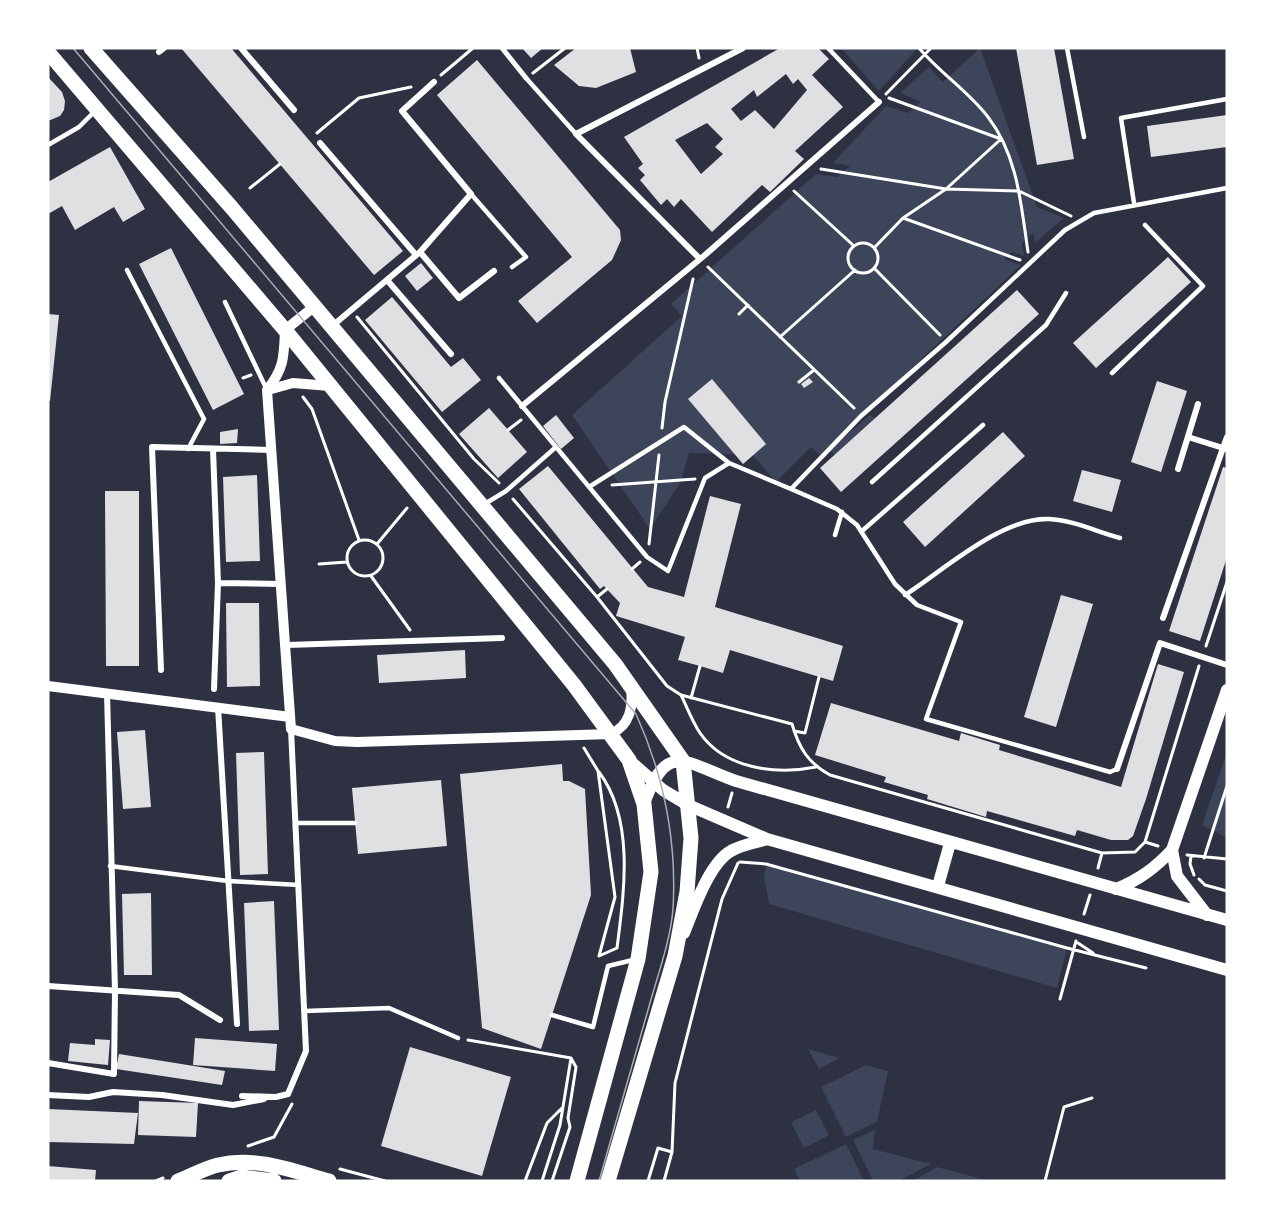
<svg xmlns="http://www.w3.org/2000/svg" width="1275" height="1229" viewBox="0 0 1275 1229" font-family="Ubuntu,sans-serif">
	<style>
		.green { fill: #3c4559 }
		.building { fill: #e0e0e3; fill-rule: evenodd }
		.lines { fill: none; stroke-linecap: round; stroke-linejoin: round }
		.path { stroke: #fff; stroke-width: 3 }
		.service { stroke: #fff; stroke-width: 4.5 }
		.pedestrian { stroke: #fff; stroke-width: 5 }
		.minor { stroke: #fff; stroke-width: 6 }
		.tertiary { stroke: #fff; stroke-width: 10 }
		.secondary { stroke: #fff; stroke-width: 12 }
		.primary { stroke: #fff; stroke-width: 15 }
		.tram { stroke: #abadb3; stroke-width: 1.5 }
	</style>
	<rect width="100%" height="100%" fill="#2d3142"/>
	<path class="green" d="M 841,48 L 912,48 L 915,51 L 879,91 Z
		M 980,48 L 1037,207 L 1064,218 L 1035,243 L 1033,233 L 1022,243 L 1024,256 L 1012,252 L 1004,259 L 1021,265 L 820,455 L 811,447 L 776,482 L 753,455 L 689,453 L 680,483 L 650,529 L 572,415 L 682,316 L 671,304 L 816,174 L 837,177 L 850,166 L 833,163 L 886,106 L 908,113 L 921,102 L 900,93 L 929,67 L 943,82 Z
		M 870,415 L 884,424 L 844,462 L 829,450 Z
		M 1227,752 L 1227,838 L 1202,825 Z
		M 766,864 L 1067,948 L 1057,988 L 769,904 L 764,877 Z
		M 808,1049 L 840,1058 L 819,1069 Z
		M 866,1065 L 888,1071 L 877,1122 L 846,1137 L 821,1087 Z
		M 816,1110 L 829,1135 L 804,1148 L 791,1122 Z
		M 875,1130 L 873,1149 L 931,1164 L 898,1181 L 873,1181 L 853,1140 Z
		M 846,1144 L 864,1181 L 800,1181 L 794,1169 Z
		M 937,1167 L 989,1181 L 912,1181 Z"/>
	<path class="building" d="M 181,48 L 231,48 L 403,251 L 374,275 Z
		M 522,48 L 543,48 L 531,58 Z
		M 576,48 L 630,48 L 636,72 L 596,88 L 579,86 L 554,65 Z
		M 780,48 L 818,48 L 829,59 L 812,75 L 843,107 L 795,151 L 804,159 L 770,192 L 762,185 L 712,232 L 681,199 L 674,207 L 667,199 L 661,205 L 640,180 L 645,175 L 638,168 L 643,164 L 624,137 ZM 786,74 L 793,84 L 798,79 L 807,90 L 774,129 L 755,110 L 741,121 L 731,109 L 754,90 L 757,97 ZM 707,123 L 723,139 L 715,147 L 723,154 L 701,174 L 675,140 Z
		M 1016,48 L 1054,48 L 1074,159 L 1037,165 Z
		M 477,60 L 620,230 L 621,240 L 612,260 L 537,323 L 518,301 L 572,257 L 437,95 Z
		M 48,77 L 62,92 L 65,101 L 64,110 L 60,116 L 48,121 Z
		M 1227,115 L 1227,147 L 1151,157 L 1147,126 Z
		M 110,147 L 145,209 L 123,222 L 114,207 L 75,230 L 62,206 L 48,214 L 48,182 Z
		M 171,248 L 244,394 L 213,410 L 139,264 Z
		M 1168,257 L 1191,282 L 1096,368 L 1073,343 Z
		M 421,263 L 433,278 L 417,291 L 405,276 Z
		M 1017,290 L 1039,314 L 841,492 L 820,468 Z
		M 392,297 L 451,367 L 463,358 L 481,380 L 442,412 L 365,320 Z
		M 48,314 L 59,315 L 50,401 L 48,401 Z
		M 809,378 L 813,382 L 804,388 L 801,384 Z
		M 712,379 L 766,444 L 743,464 L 688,399 Z
		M 1157,381 L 1187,391 L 1161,472 L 1131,462 Z
		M 489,408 L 527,452 L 498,478 L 459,434 Z
		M 556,415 L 574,438 L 561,449 L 543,426 Z
		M 238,429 L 237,443 L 220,444 L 220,432 Z
		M 1003,432 L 1025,456 L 925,547 L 903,522 Z
		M 548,466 L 648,587 L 684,597 L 710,496 L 741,504 L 715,607 L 843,646 L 833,681 L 730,650 L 723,673 L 700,666 L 678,660 L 685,637 L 616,616 L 620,603 L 604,586 L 600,589 L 519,489 Z
		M 1223,467 L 1227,468 L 1227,557 L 1200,641 L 1169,631 Z
		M 1082,470 L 1121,480 L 1112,512 L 1073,501 Z
		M 257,475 L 260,561 L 226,562 L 223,477 Z
		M 105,491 L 139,491 L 139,666 L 106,666 Z
		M 1061,595 L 1093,604 L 1056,727 L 1024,717 Z
		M 226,603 L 259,603 L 260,686 L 227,687 Z
		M 465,650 L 466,678 L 379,683 L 377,655 Z
		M 1158,664 L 1184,672 L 1146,799 L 1133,836 L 1128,840 L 1111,840 L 1077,830 L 1075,836 L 987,811 L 986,817 L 927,799 L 928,795 L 884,782 L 886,777 L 815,755 L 831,703 L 959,741 L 961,733 L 1000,745 L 999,750 L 1121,787 Z
		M 145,730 L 151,807 L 123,809 L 117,732 Z
		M 264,752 L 268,874 L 240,875 L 236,753 Z
		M 562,764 L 563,781 L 569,781 L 585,789 L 591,895 L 541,1049 L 482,1028 L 460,774 Z
		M 441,780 L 447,846 L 358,854 L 352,788 Z
		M 151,893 L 152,975 L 124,975 L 122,894 Z
		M 274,901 L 279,1030 L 249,1031 L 244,903 Z
		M 195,1038 L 277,1044 L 275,1071 L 193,1065 Z
		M 95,1039 L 110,1040 L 108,1065 L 68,1061 L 70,1043 L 95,1045 Z
		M 410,1047 L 511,1077 L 482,1176 L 381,1146 Z
		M 119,1054 L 225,1071 L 222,1085 L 116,1069 Z
		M 139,1101 L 198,1103 L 196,1137 L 138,1135 Z
		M 48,1109 L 138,1113 L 134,1144 L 48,1142 Z
		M 48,1166 L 96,1170 L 95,1181 L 48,1181 Z"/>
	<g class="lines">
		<path class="path" d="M 697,48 L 699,58
			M 919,48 C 940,73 968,91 988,117 C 1018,156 1021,205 1028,252
			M 533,73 L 565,48
			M 441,75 L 473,48
			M 886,94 L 931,48
			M 317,133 L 359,98 L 411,87
			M 821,169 L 946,189 L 1019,191 L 1071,216
			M 250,188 L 280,164
			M 794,191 L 854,246
			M 903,218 L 1020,260
			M848 258a15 15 0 1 1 30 0a15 15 0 1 1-30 0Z
			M 874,248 L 903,218 L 946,189 L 1001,139 L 889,98
			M 708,267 L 854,408
			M 874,268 L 940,335
			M 739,314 L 748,305
			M 357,317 L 474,459 L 499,483
			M 780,337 L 855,270
			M 243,378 L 251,375
			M 799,382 L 814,370
			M 303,397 L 312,409 L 359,540
			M 662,428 L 665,402 L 693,279
			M 508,430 L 521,420
			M 612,485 L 695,479
			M 513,499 L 597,597 L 667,686 L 681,695 L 792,724 C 799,748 808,763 830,775 L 1102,853 L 1135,852 L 1145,842 L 1199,666
			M347 558a18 18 0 1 1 36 0a18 18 0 1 1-36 0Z
			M 377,544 L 407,508
			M 649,544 L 659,455
			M 319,564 L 347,562
			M 632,569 L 640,562
			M 371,576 L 410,630
			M 597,597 L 607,589
			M 1206,646 L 1227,582
			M 681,695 C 687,707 692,721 700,733 C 725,769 776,775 816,767
			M 691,698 L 700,666
			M 794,731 L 805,733 L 819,677
			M 584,748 L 598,771 L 615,897 L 599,956
			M 599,772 C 635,820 624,893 617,948 L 599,956
			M 728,807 L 732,793
			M 1145,842 L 1158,846
			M 1187,855 L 1227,859
			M 1191,856 L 1190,864 L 1194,875
			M 1204,858 L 1227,786
			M 740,862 L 766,864 L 1067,948 L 1146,968
			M 1098,868 L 1102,853
			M 1199,879 L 1205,885 L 1227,891
			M 1084,914 L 1090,895
			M 1078,943 L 1093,953
			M 1060,999 L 1076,941
			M 468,1040 L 571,1058 L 576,1067 L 568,1118 L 570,1127 L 552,1181
			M 248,1146 L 274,1137 L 292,1104
			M 340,1169 L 385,1181
			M 156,1181 L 163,1178
			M 525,1181 L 547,1123 L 562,1108
			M 542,1181 L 560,1125 L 571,1058
			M 648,1181 L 658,1148 L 672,1152
			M 664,1181 L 672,1152 L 675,1083 L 722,899 L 738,863
			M 1045,1181 L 1064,1107 L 1092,1098"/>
		<path class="service" d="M 828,48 L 879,102
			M 1067,48 L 1084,137
			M 526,78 L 576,134
			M 48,145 L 79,127 L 94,112
			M 471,194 L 526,257 L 512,267
			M 1134,203 L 1121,118 L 1227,99
			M 127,270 L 204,419 L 188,449
			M 225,302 L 266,388
			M 1112,373 L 1203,286 L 1145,225
			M 499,378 L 647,557 L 668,571 L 705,478 L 729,463 L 791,489
			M 872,482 L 1046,325 L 1066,293
			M 589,487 L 684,427 L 729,463
			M 483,505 L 506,491 L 556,447
			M 862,531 L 983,425
			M 835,535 L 842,512
			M 905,595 C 944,570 1002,517 1049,519 C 1072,520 1098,532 1120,538
			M 1117,769 L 1110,772 L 926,719 L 961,622 L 917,605 L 895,584 L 857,525 L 837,509 L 791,489 L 861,416 L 946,342 L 1065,230 L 1094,213 L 1227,188
			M 296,823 L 355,823
			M 110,866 L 228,881 L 299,885
			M 305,1011 L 389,1008 L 458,1038
			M 552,1015 L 593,1027 L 608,966 L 633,960"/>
		<path class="pedestrian" d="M 502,48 L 526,78"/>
		<path class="minor" d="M 241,48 L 294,110
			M 159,52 L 164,48
			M 320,143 L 416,255
			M 420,252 L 459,298 L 494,271
			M 700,259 L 576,134 L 743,48
			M 387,280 L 451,354
			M 331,327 L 420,252 L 471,194 L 402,111 L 434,82
			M 522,406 L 705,255 L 879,102
			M 213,449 L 218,583 L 281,584
			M 1226,449 L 1223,448 L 1227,437
			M 1178,469 L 1198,404
			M 1163,618 L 1223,448 L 1188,437
			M 287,645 L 502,638
			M 161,670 L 152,447 L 271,450
			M 214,689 L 218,583
			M 218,707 L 237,1024
			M 1117,769 L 1160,643 L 1227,665
			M 48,986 L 179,995 L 220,1020
			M 48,1063 L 114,1074 L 115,991 L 107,693
			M 48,1095 L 89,1097 L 113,1092 L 162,1095 L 233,1105 L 264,1099
			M 242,1096 L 276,1097 L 288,1094 L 306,1051 L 291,729"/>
		<path class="tertiary" d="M 315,306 L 285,330 C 284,357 284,369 267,390 L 291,729 L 335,741 L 357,742 L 611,734 C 630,725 633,708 631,688
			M 268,390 L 293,383 L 330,386
			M 48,686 L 290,717"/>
		<path class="secondary" d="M 630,761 L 663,790 L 688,805 L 767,839 L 1227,970
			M 644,804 C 667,739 685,763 736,781 L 1227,920
			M 1172,850 L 1177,876 L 1207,915
			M 938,886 L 950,843
			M 1116,889 C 1139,880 1155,868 1172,850 L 1227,690
			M 684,933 C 693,911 709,863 731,851 C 741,845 755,843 767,839"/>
		<path class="primary" d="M 91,48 L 232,208 L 615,664 L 683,761 L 691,838 L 687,892 L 675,956 L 608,1181
			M 48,52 L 285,330 L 574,685 L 629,760 L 644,804 L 651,872 L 638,959 L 577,1181
			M 178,1181 C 191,1176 205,1168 218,1165 C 256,1156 293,1171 329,1181
			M 229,1181 L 241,1177 L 274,1181"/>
		<path class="tram" d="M 73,48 L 636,714 C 664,776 677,841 673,909 C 670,943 657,977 648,1010 C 632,1067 615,1124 599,1181"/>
	</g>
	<rect width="1275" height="1229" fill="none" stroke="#ffffff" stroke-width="99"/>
</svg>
